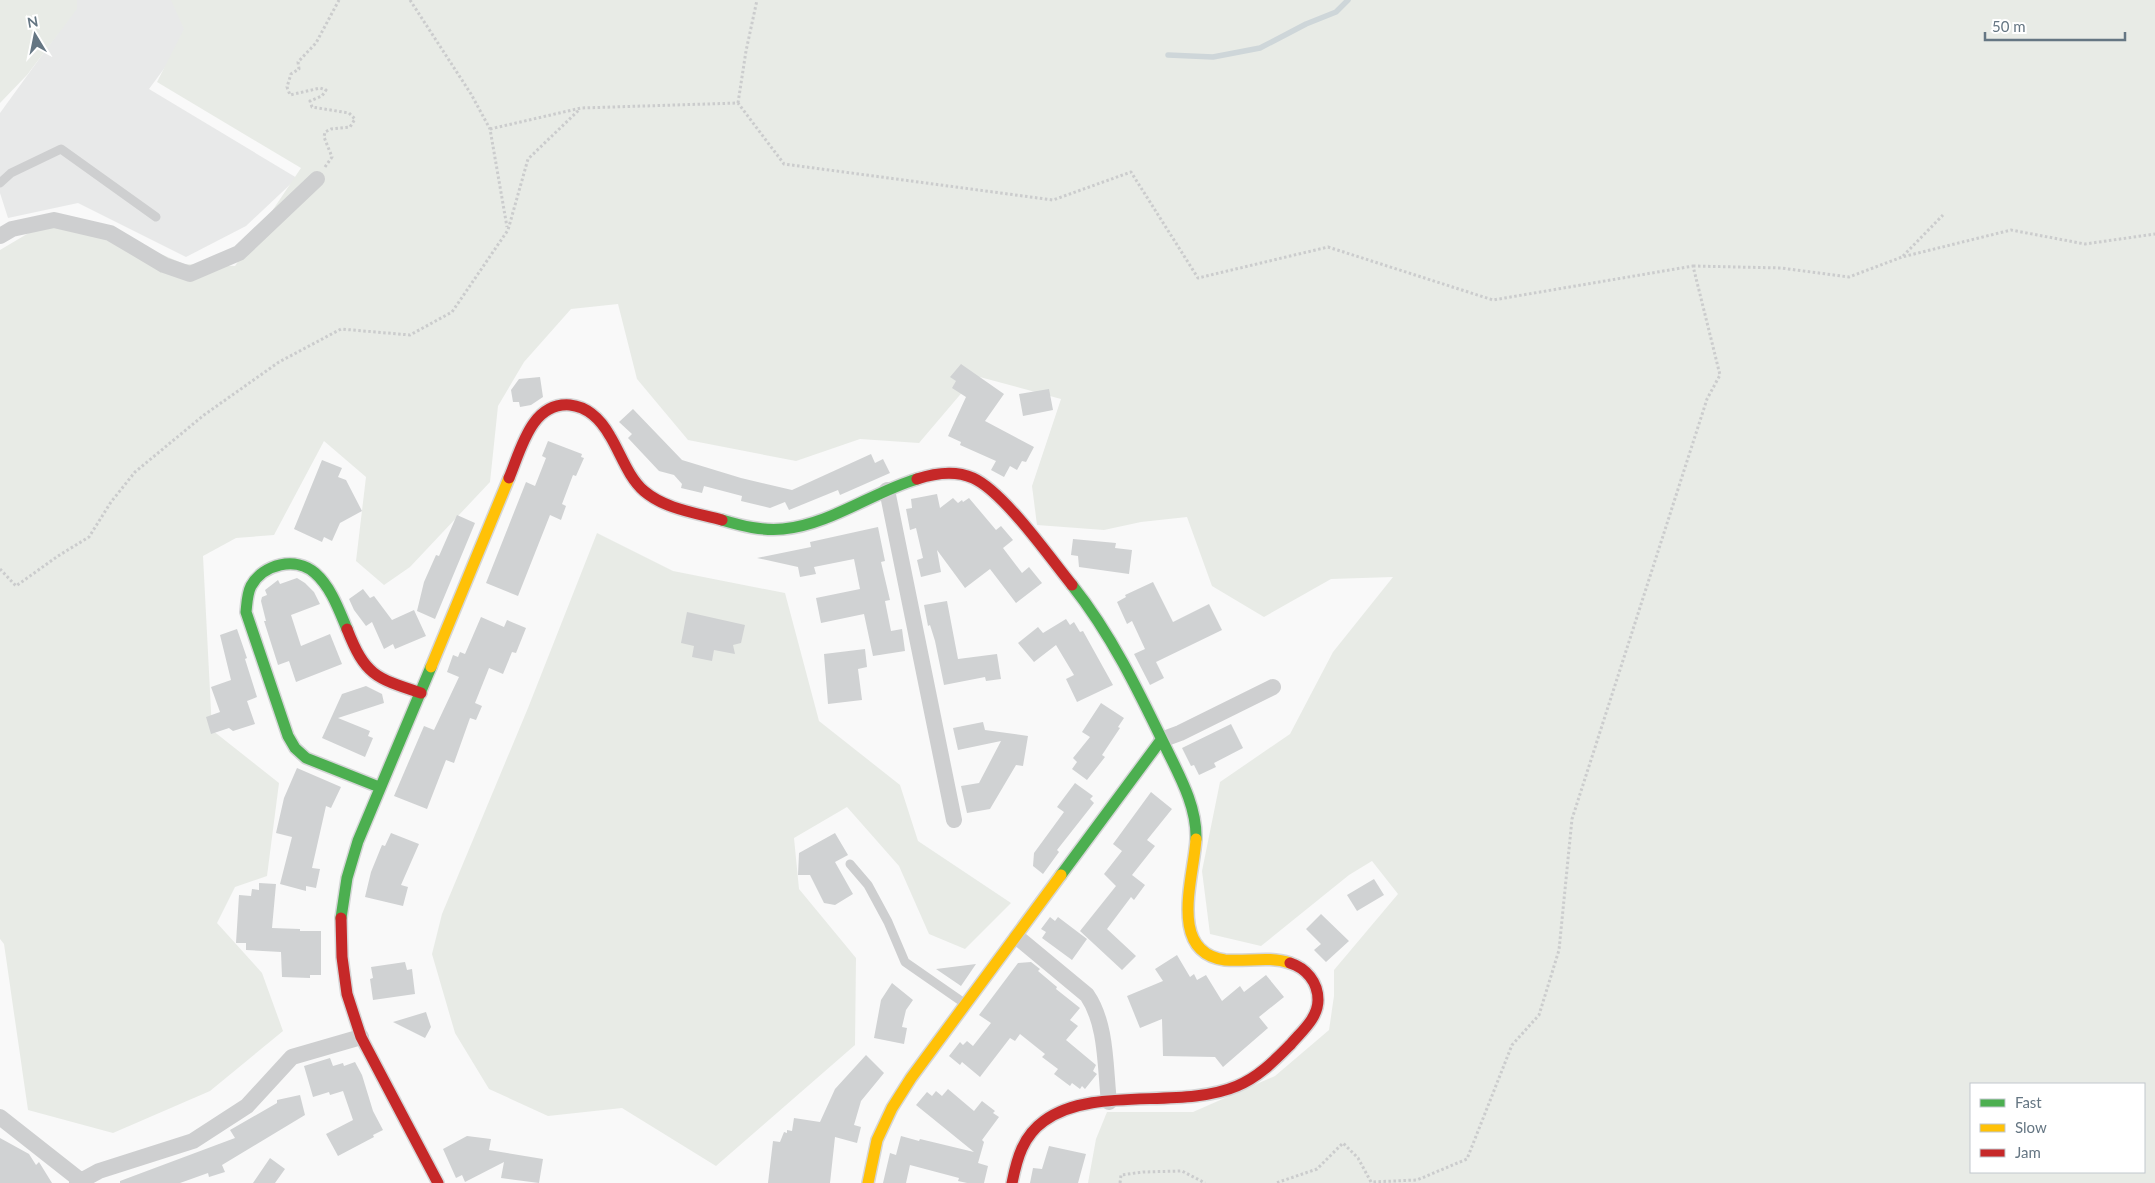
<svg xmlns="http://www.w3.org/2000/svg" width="2155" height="1183" viewBox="0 0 2155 1183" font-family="Lato,sans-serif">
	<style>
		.built { fill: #e8e9e9 }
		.green { fill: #e8ebe6; fill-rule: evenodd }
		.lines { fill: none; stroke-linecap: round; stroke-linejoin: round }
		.stream { stroke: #ced6d9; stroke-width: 5.5 }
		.building { fill: #d0d2d3 }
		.fast-casing { stroke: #d5d6d7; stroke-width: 14 }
		.slow-casing { stroke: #d5d6d7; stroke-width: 14 }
		.jam-casing { stroke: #d5d6d7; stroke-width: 14 }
		.path { stroke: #cbcccd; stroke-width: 3; stroke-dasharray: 2.5 2.5; stroke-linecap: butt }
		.lane { stroke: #cecfd0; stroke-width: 9 }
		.street { stroke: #cecfd0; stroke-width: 16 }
		.fast { stroke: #4caf50; stroke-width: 11 }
		.slow { stroke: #ffc107; stroke-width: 11 }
		.jam { stroke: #c62828; stroke-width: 11 }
	</style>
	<rect width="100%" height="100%" fill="#f9f9f9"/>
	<path class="built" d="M 65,0 L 183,0 L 194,28 L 149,89 L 297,178 L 246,226 L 186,257 L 78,203 L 8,218 L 0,193 L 0,113 L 61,29 Z"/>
	<path class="green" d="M 0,0 L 77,0 L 77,9 L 27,75 L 0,103 Z
		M 171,0 L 2155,0 L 2155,1183 L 1088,1183 L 1096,1139 L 1107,1112 L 1193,1112 L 1275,1076 L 1329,1030 L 1334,996 L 1334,970 L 1398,894 L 1372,861 L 1349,875 L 1261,946 L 1210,934 L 1202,871 L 1220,782 L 1290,734 L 1333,652 L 1393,577 L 1331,579 L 1264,617 L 1212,586 L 1187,517 L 1141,522 L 1104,530 L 1037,525 L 1032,486 L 1061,399 L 976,376 L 919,443 L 860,439 L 796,461 L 688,440 L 637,379 L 618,304 L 571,309 L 524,362 L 498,406 L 490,482 L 410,567 L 384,585 L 356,561 L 366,477 L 324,441 L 274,535 L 236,538 L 203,556 L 212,730 L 279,783 L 267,876 L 235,887 L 217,923 L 262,973 L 283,1031 L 210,1091 L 113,1133 L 28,1110 L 4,944 L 0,939 L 0,250 L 59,215 L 103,229 L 184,264 L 235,266 L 301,168 L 157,82 L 184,29 ZM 1971,1084 L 2144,1084 L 2144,1172 L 1971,1172 Z
		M 597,533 L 673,571 L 785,593 L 819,721 L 900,785 L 918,841 L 1011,903 L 965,949 L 929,934 L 899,866 L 847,807 L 794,838 L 799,889 L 856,958 L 855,1045 L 716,1166 L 622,1108 L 548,1116 L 489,1089 L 455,1033 L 432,954 L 442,914 L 528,708 Z"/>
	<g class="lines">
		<path class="stream" d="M 1168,55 L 1213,57 L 1260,48 L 1306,24 L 1336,12 L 1348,0"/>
	</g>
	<path class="building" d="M 961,364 L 1004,394 L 985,421 L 1034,447 L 1026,462 L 1022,461 L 1017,470 L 1010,466 L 1004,477 L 991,470 L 996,461 L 960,445 L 961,442 L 948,436 L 966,397 L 952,388 L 956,381 L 950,377 Z
		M 540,377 L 543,397 L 531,405 L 520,407 L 519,402 L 513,402 L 511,390 L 519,379 Z
		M 1049,389 L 1053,410 L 1023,416 L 1019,394 Z
		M 633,409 L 682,460 L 741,478 L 792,490 L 871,454 L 875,463 L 883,459 L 890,473 L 840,495 L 838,490 L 789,510 L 785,502 L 770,508 L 741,501 L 742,496 L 704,486 L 702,493 L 681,488 L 682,484 L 674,475 L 659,471 L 628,438 L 632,434 L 619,422 Z
		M 548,441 L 582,454 L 581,457 L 584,458 L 576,476 L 573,475 L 562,504 L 566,506 L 561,520 L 550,515 L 518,596 L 486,583 L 526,482 L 535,486 L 546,458 L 542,456 Z
		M 322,460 L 342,468 L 338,477 L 346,480 L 362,511 L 340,523 L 332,541 L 324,537 L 322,542 L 294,529 Z
		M 937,494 L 940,508 L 953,498 L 958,503 L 962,500 L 963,502 L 969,498 L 996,530 L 1001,526 L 1013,540 L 1003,548 L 1022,573 L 1029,567 L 1042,583 L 1016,603 L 990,569 L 965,588 L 937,550 L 941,572 L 921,577 L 917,560 L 923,558 L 916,528 L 910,530 L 906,509 L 912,508 L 911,499 Z
		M 457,515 L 475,523 L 435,619 L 417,611 L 424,582 L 436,555 L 439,556 Z
		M 878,527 L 885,561 L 881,562 L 890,600 L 885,601 L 891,631 L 902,629 L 905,651 L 873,656 L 864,614 L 821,623 L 816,598 L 860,589 L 854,559 L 814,567 L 816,574 L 800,577 L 798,567 L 757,558 L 811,547 L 810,542 Z
		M 1073,539 L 1116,543 L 1115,548 L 1132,550 L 1129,574 L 1079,567 L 1078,556 L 1071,555 Z
		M 297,578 L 305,583 L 314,592 L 320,604 L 291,615 L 301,646 L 330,634 L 342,664 L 296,682 L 289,661 L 278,665 L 264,621 L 266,621 L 261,601 L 262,597 L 267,595 L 265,590 L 278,580 L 280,584 Z
		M 1153,582 L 1173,622 L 1209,604 L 1222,630 L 1156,662 L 1164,678 L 1150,685 L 1134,654 L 1145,649 L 1132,621 L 1127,624 L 1117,602 L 1126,597 L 1125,595 Z
		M 363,589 L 370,598 L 374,596 L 392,620 L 414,610 L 426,636 L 395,649 L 393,644 L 384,649 L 372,622 L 366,626 L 354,610 L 349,599 Z
		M 947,601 L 958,659 L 997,654 L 1001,679 L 986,681 L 985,677 L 944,685 L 935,641 L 930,625 L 928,626 L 924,605 Z
		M 687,612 L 745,625 L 741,643 L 733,645 L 735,654 L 714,650 L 712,661 L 692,657 L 694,646 L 681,643 Z
		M 481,617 L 504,627 L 507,620 L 526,628 L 516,653 L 512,652 L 503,674 L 489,668 L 475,703 L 482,706 L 476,720 L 470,718 L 454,763 L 446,760 L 427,809 L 394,796 L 424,726 L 434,730 L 459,677 L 447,672 L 453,655 L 458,657 L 460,652 L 465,654 Z
		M 1066,619 L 1070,625 L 1074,622 L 1080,632 L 1083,631 L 1113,685 L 1077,702 L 1066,679 L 1074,675 L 1056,645 L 1034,662 L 1018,643 L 1038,627 L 1043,633 Z
		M 237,629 L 247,658 L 245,659 L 257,697 L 247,701 L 255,724 L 233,731 L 229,728 L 211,734 L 206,717 L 220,712 L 211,687 L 231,680 L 220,635 Z
		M 865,649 L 867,667 L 858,669 L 862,700 L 828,704 L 824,654 Z
		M 366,686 L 382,694 L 384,703 L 338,718 L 370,731 L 368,736 L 373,738 L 365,757 L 322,738 L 342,694 Z
		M 1101,703 L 1124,718 L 1118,727 L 1120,728 L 1102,755 L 1105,757 L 1087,780 L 1072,769 L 1077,762 L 1073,758 L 1090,737 L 1082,732 Z
		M 983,722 L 985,730 L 1028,736 L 1023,766 L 1016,765 L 990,809 L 967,813 L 961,786 L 979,783 L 1001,741 L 958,750 L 953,728 Z
		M 1231,724 L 1243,748 L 1214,763 L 1216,767 L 1199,775 L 1194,765 L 1191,766 L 1182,748 Z
		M 297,768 L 341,787 L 331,808 L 326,806 L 312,868 L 320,869 L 316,888 L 306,886 L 306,891 L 280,884 L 292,837 L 276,833 L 284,798 Z
		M 1075,783 L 1093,796 L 1090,799 L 1094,803 L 1057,850 L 1059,852 L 1043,874 L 1033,866 L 1034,853 L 1064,812 L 1057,807 Z
		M 1151,792 L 1172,809 L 1147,840 L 1155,846 L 1132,875 L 1145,885 L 1134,900 L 1131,897 L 1107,929 L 1136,956 L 1122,970 L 1080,931 L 1116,886 L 1104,874 L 1122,851 L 1113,844 Z
		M 391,833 L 419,844 L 401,885 L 408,887 L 403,906 L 365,897 L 371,872 L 382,845 L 385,846 Z
		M 835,833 L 848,855 L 835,862 L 853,894 L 835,905 L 824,903 L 810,875 L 798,875 L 799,853 Z
		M 1374,879 L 1384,895 L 1357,911 L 1347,895 Z
		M 259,883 L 276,884 L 272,928 L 300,929 L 300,931 L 321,931 L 321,975 L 310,975 L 310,978 L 282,977 L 281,952 L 246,950 L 246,943 L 236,943 L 239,895 L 251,896 L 252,889 L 259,890 Z
		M 1321,914 L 1349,941 L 1326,962 L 1314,950 L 1321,944 L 1306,929 Z
		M 1050,917 L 1055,921 L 1058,917 L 1087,939 L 1072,960 L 1042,938 L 1046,932 L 1041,929 Z
		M 1177,955 L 1190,977 L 1194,974 L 1197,980 L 1206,975 L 1222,1001 L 1240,986 L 1244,992 L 1266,975 L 1284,997 L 1259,1017 L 1268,1028 L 1223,1067 L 1215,1057 L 1163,1056 L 1162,1019 L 1140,1028 L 1127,996 L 1163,981 L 1155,969 Z
		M 405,962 L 407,970 L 412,969 L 415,994 L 373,1000 L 370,979 L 373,978 L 371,967 Z
		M 1031,962 L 1040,969 L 1038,971 L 1057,987 L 1056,989 L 1080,1008 L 1070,1020 L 1078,1026 L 1066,1040 L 1096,1065 L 1093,1071 L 1097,1074 L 1085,1089 L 1082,1086 L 1080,1089 L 1072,1083 L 1070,1086 L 1054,1074 L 1058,1069 L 1042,1057 L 1045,1054 L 1020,1034 L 1015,1041 L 1010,1038 L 980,1077 L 962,1062 L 960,1065 L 949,1056 L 960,1042 L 963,1045 L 967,1041 L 973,1046 L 991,1023 L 979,1015 L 1018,963 Z
		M 976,964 L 961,986 L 936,969 Z
		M 892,983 L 913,1000 L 906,1010 L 902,1027 L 907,1028 L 904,1044 L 874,1038 L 881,1000 Z
		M 426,1012 L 431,1027 L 425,1038 L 393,1022 Z
		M 866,1055 L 884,1073 L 861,1101 L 854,1125 L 861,1127 L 857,1143 L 835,1137 L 830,1183 L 768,1183 L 773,1141 L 780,1142 L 784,1132 L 787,1133 L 787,1130 L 792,1131 L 794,1118 L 820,1122 L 835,1089 Z
		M 330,1058 L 333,1066 L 343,1063 L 344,1066 L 355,1062 L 362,1075 L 373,1111 L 383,1130 L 373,1135 L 374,1137 L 338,1156 L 326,1134 L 353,1120 L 343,1091 L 330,1095 L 329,1092 L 313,1097 L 304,1066 Z
		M 948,1089 L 974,1111 L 982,1101 L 995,1111 L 993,1113 L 999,1117 L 982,1140 L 984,1142 L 978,1163 L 988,1166 L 984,1183 L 967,1183 L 958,1181 L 959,1178 L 910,1165 L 906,1183 L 883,1183 L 890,1153 L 896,1155 L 901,1136 L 919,1141 L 920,1139 L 974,1152 L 916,1105 L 927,1092 L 932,1096 L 936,1091 L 942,1096 Z
		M 300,1095 L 305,1115 L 222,1165 L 225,1172 L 209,1177 L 208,1173 L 180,1183 L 120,1183 L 120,1181 L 235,1138 L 230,1130 L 277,1103 L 277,1100 Z
		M 467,1136 L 491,1139 L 489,1150 L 543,1159 L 539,1183 L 501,1178 L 504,1162 L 465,1182 L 462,1175 L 456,1178 L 443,1149 Z
		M 0,1138 L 29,1154 L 36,1165 L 39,1162 L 52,1183 L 0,1183 Z
		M 1049,1146 L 1086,1154 L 1078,1183 L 1030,1183 L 1033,1168 L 1042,1169 Z
		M 270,1158 L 285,1169 L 275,1183 L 253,1183 Z"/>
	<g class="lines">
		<defs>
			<path id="fast" d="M 722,520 C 742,526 762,531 783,529 C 829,525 873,492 917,479
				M 1072,585 C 1111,634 1138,690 1165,746 C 1179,775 1197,806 1196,839
				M 347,629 C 339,610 331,587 315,573 C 296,556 263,564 251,586 C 247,594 247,603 246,612 L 288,736 L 295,748 L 306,758 L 379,787
				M 1061,875 L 1161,740
				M 341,918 L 347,878 L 358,841 L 431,667"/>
			<path id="slow" d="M 431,667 L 509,478
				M 1196,839 C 1194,877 1167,952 1225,960 C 1247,962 1269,956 1290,963
				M 868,1183 L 877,1140 L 892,1108 L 911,1078 L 1061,875"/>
			<path id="jam" d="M 509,478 C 521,450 531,402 570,405 C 589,407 601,420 610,436 C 621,454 628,477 644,491 C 665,509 696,513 722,520
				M 917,479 C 935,473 955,470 973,478 C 1004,492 1050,558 1072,585
				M 347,629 C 365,675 375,678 421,693
				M 341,918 L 342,957 L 347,994 L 361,1037 L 438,1183
				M 1012,1183 C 1017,1158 1023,1136 1044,1121 C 1093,1085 1181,1110 1237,1086 C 1259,1077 1275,1060 1291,1044 C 1302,1031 1318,1018 1318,1000 C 1318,982 1306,968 1290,963"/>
		</defs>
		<use href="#fast" class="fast-casing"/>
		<use href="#slow" class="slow-casing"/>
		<use href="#jam" class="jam-casing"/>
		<path class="path" d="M 410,0 L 471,94 L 490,129 L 507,227
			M 738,103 L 746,51 L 757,0
			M 490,129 L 581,108 L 738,103 L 784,164 L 1053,200 L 1131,172 L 1198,278 L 1328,247 L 1493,300 L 1693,266 L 1720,375 L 1707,399 L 1572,819 L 1559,950 L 1539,1015 L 1512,1045 L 1467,1159 L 1417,1180 L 1371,1182 L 1358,1158 L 1343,1143 L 1317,1169 L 1276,1183
			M 325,167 L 332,157 L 324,137 L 325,132 L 331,129 L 350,127 L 355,119 L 349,113 L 312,107 L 310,101 L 322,96 L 326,90 L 320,88 L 290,95 L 287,87 L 291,74 L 299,69 L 298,62 L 316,43 L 339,0
			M 1903,256 L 1943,215
			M 1693,266 L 1781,268 L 1849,277 L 1902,257 L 2011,230 L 2085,244 L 2155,234
			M 0,569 L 16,586 L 58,556 L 89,537 L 111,502 L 135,472 L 204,415 L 279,362 L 341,329 L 410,335 L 452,312 L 508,230 L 528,159 L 580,109
			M 1120,1183 L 1121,1175 L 1143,1172 L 1182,1171 L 1205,1183"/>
		<path class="lane" d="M 0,183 L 11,173 L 61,149 L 156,217
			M 850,864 L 868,885 L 888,922 L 905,962 L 964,1003"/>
		<path class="street" d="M 0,236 L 12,229 L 54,220 L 110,233 L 164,265 L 190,274 L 239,253 L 317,179
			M 887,490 L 954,820
			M 1161,740 L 1180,733 L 1273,687
			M 1017,937 L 1087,995 C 1107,1024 1105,1067 1109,1102
			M 0,1117 L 80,1180
			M 77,1183 L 99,1171 L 193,1141 L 247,1106 L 292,1057 L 361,1037"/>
		<use href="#fast" class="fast"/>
		<use href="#slow" class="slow"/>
		<use href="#jam" class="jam"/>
	</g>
	<rect x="1970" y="1083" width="175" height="90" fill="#ffffff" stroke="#c1c8cd"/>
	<rect x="1980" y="1099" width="25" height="8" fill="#4caf50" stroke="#c1c8cd"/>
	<text x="2015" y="1108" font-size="15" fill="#657683">Fast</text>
	<rect x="1980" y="1124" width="25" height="8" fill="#ffc107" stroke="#c1c8cd"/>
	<text x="2015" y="1133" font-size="15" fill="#657683">Slow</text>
	<rect x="1980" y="1149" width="25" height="8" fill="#c62828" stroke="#c1c8cd"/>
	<text x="2015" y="1158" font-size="15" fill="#657683">Jam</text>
	<g transform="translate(35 35) rotate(350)" stroke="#ffffff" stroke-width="4" paint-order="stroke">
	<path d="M0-4L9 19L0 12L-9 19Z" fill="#657683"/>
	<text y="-8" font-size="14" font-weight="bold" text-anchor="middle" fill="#657683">N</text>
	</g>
	<path d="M1985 32v8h140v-8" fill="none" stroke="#657683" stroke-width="2.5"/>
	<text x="1992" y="32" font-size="15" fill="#657683" stroke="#ffffff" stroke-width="4" paint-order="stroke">50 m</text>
</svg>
